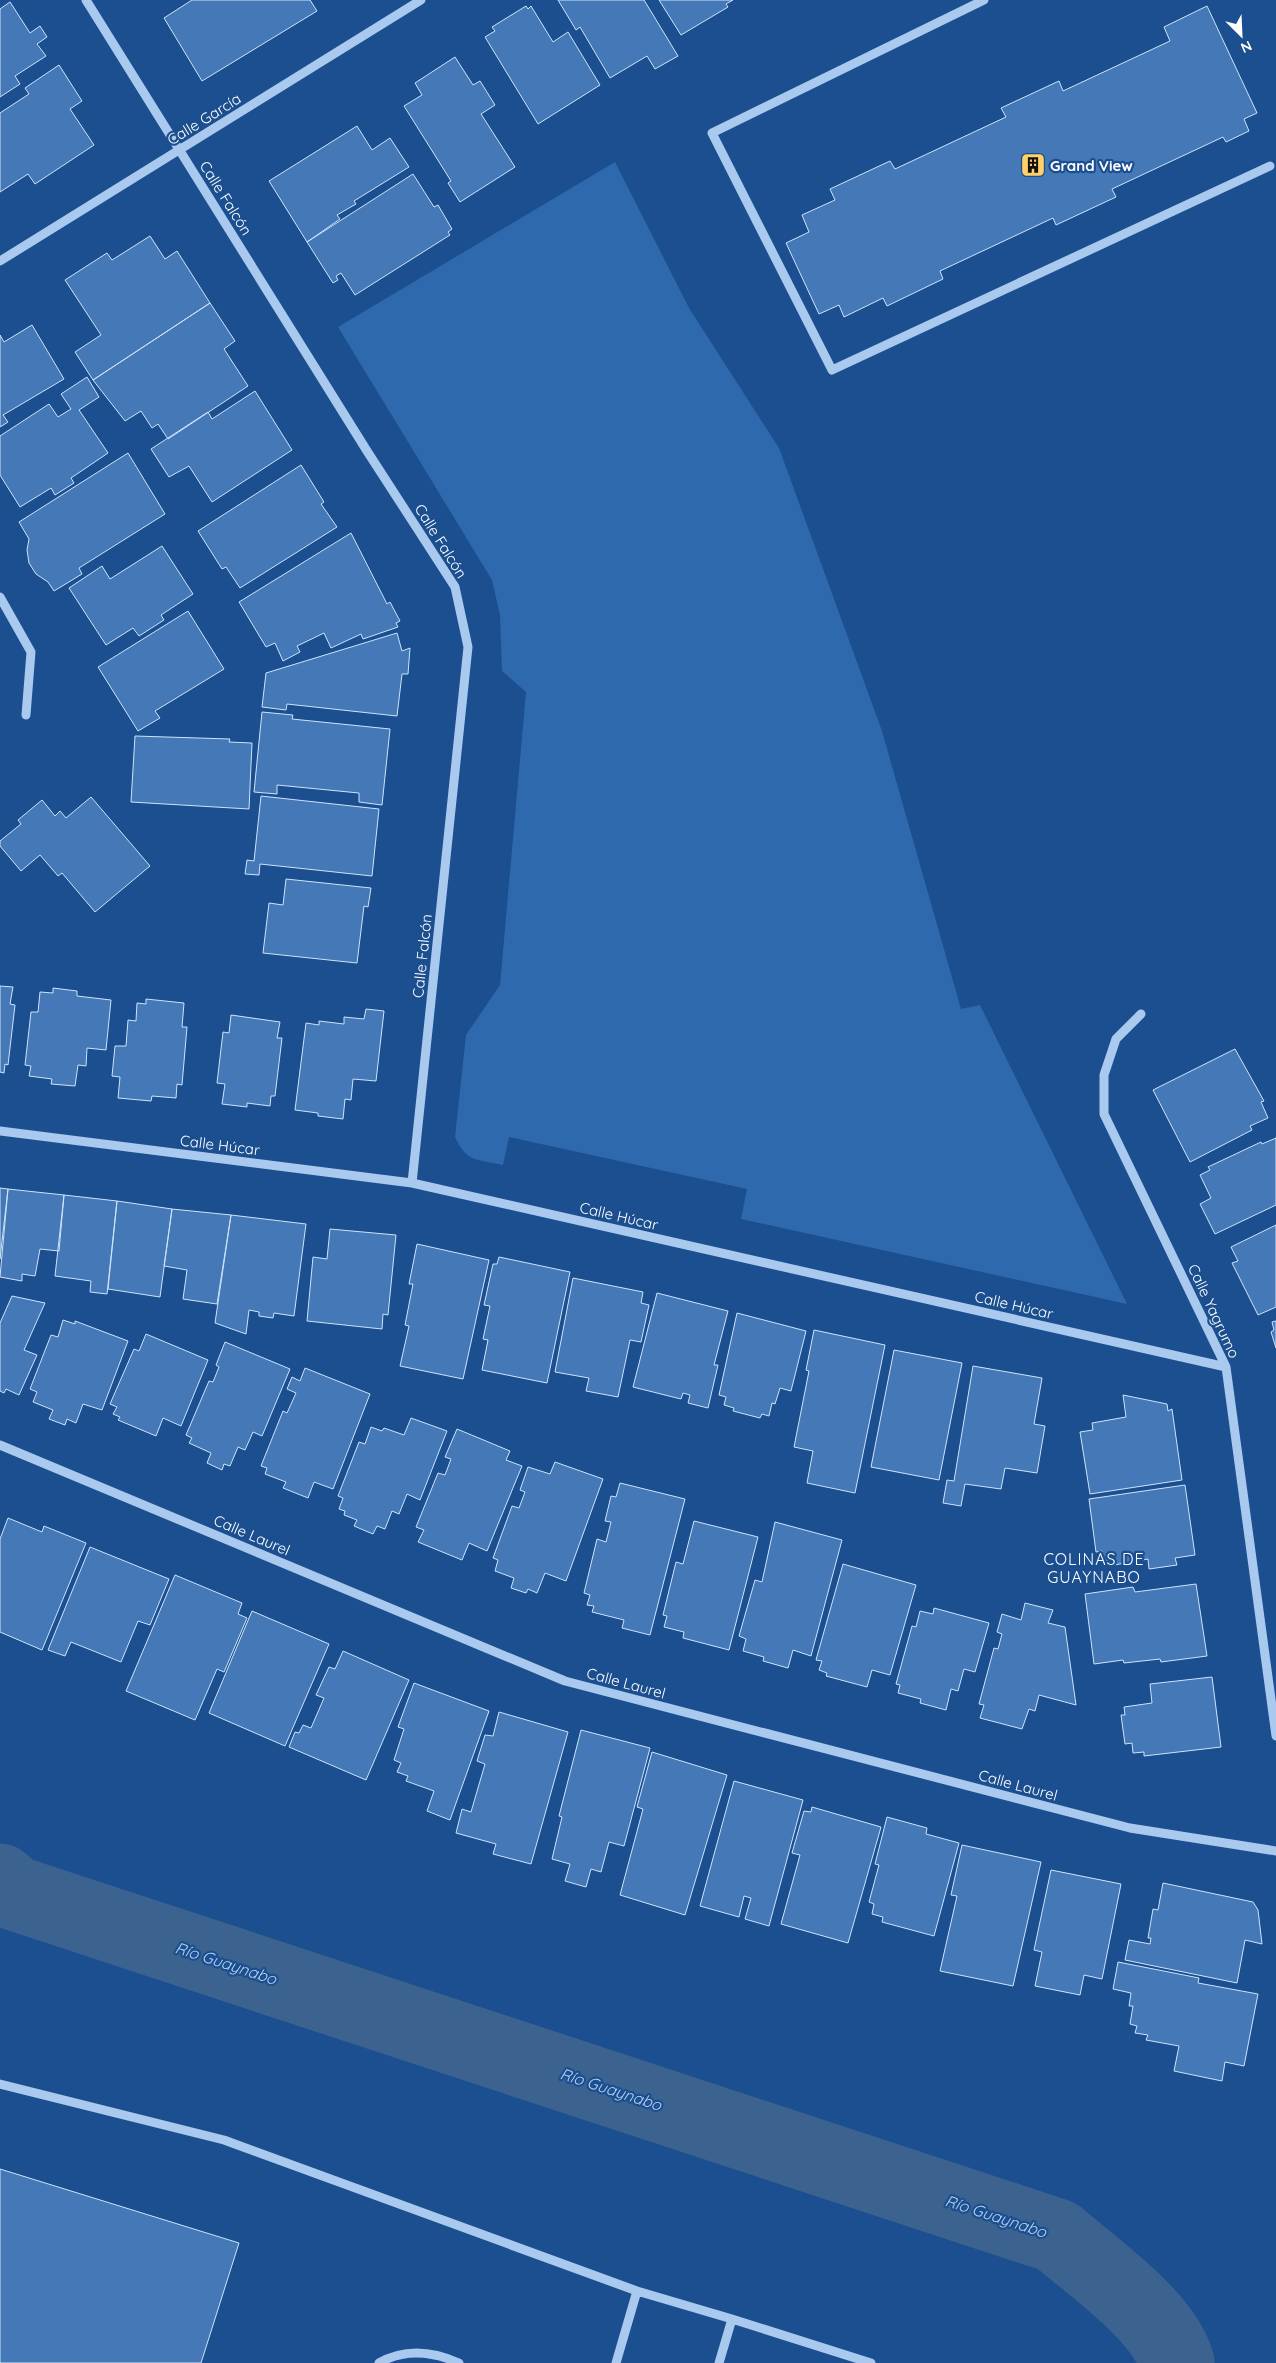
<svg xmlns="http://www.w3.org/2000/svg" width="1276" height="2363" viewBox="0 0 1276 2363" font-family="Quicksand,sans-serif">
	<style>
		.green { fill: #2e69ad }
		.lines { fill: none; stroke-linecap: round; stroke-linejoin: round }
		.river { stroke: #3c6290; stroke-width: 75 }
		.building { fill: #4478b7; stroke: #cfe3fa }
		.minor { stroke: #a9c9ee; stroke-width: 9 }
		.labels { text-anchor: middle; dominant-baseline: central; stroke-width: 4.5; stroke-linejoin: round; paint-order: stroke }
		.street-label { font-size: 15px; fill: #fff; stroke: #1b4f8f }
		.poi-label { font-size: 15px; font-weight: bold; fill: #fff; stroke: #1b4f8f; text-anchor: start }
		.neighbourhood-label { font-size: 16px; letter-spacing: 1px; fill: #fff; stroke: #1b4f8f }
		.water-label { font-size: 16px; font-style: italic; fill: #b5d3f5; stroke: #1b4f8f }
	</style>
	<rect width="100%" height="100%" fill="#1b4f8f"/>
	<path class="green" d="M 615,162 L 689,308 L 779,448 L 882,731 L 961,1009 L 980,1005 L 1127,1304 L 741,1219 L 747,1189 L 509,1137 L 503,1165 C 477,1159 467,1163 455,1137 L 466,1035 L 500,985 L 526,692 L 502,671 L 500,615 L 492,580 L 338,327 Z"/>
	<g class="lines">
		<path class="river" d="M 0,1881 L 14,1893 L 1057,2236 C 1093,2267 1165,2317 1177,2363"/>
	</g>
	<path class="building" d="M 192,0 L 310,0 L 317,11 L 202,81 L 164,18 Z
		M 558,0 L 644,0 L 678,56 L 655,69 L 647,56 L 610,78 L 580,27 L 576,30 Z
		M 659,0 L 733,0 L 726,4 L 728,7 L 681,35 Z
		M 10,2 L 30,33 L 40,26 L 47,37 L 37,44 L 46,56 L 15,76 L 20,84 L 0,97 L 0,9 Z
		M 526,6 L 528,9 L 531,6 L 553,42 L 568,32 L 600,85 L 538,124 L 485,37 L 495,31 L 492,27 Z
		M 1207,6 L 1257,113 L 1244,119 L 1249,131 L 1226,142 L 1223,137 L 1112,189 L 1116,197 L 1056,225 L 1053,218 L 940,271 L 943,279 L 887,306 L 883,298 L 844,317 L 839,305 L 819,314 L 786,243 L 809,232 L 802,215 L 835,200 L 830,189 L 890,161 L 895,169 L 1006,117 L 1001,108 L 1059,81 L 1063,91 L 1170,41 L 1164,27 Z
		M 455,57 L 473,85 L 480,81 L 495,105 L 481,114 L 515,167 L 460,202 L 448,183 L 451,181 L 404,106 L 422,95 L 415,83 Z
		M 59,65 L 82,101 L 70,109 L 94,145 L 35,184 L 28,174 L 0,192 L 0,113 L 29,94 L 25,88 Z
		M 357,126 L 372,150 L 390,138 L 409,167 L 354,201 L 356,204 L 337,215 L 340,219 L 307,242 L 269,181 Z
		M 413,174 L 434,207 L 438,205 L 452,229 L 448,232 L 450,235 L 355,295 L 341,273 L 336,276 L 338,280 L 333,283 L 307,242 Z
		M 150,236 L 165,259 L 177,251 L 210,303 L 93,380 L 75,352 L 101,335 L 65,280 L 107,253 L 112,260 Z
		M 210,303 L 235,341 L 224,349 L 248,386 L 168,439 L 158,424 L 152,428 L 141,411 L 125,421 L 93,380 Z
		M 32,325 L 64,379 L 3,415 L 8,422 L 0,427 L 0,335 L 4,342 Z
		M 87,377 L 99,397 L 79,410 L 108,453 L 71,478 L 74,483 L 55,495 L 51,488 L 20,507 L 0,475 L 0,436 L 49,404 L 58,417 L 71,409 L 61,394 Z
		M 255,391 L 292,450 L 212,502 L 189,466 L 169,477 L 151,449 L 208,412 L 212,419 Z
		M 128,453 L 165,514 L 79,568 L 82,574 L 54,591 L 48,582 L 36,574 L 29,563 L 27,550 L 29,539 L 19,522 Z
		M 301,465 L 324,502 L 321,504 L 337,527 L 240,588 L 226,567 L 222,569 L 198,531 Z
		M 351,533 L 387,604 L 390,602 L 400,621 L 396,623 L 398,627 L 363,639 L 361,634 L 331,648 L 324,633 L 297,646 L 300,652 L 283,661 L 275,643 L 266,647 L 239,602 Z
		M 162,546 L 193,594 L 161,615 L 164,620 L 139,636 L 133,628 L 106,645 L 69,588 L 102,566 L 110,579 Z
		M 188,611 L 224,669 L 155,711 L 160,718 L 138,731 L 98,667 Z
		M 397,633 L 402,651 L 410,648 L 408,674 L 402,674 L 397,716 L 287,704 L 286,710 L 262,707 L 266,673 Z
		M 262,712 L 293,715 L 292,719 L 390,729 L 382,805 L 359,802 L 359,793 L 277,785 L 277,794 L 254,792 Z
		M 135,736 L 230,739 L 229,742 L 252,743 L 249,809 L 131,802 Z
		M 261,796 L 379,809 L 372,876 L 260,864 L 259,875 L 245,874 L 247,860 L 254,861 Z
		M 91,797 L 150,866 L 95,912 L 62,873 L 58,876 L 40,855 L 21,871 L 0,846 L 0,841 L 21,824 L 18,820 L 42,800 L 55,816 L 60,811 L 66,818 Z
		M 286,879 L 371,888 L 368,907 L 364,906 L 357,963 L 263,953 L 269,903 L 283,905 Z
		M 0,986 L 13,987 L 10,1004 L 15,1005 L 8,1065 L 5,1064 L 4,1073 L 0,1072 Z
		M 53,988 L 77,991 L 77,996 L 111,1000 L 106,1050 L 87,1048 L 86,1066 L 78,1065 L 75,1086 L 51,1084 L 52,1079 L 29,1076 L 31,1066 L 25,1065 L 31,1012 L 38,1012 L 40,992 L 53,993 Z
		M 146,999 L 184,1003 L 182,1027 L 187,1027 L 182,1085 L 177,1084 L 176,1098 L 152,1096 L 151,1101 L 118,1098 L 120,1077 L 112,1076 L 115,1046 L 126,1046 L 128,1020 L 136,1021 L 137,1003 L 146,1004 Z
		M 366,1009 L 384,1011 L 376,1081 L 353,1079 L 351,1100 L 345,1099 L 343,1119 L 318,1116 L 318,1113 L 295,1110 L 306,1023 L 319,1025 L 319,1021 L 344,1024 L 344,1017 L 364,1019 Z
		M 231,1015 L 280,1022 L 277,1038 L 282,1038 L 275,1096 L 271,1096 L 270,1106 L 247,1103 L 247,1107 L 222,1104 L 225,1084 L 217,1083 L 223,1032 L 229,1033 Z
		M 1235,1049 L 1264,1101 L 1261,1102 L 1268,1118 L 1250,1126 L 1252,1130 L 1190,1162 L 1153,1090 Z
		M 1276,1138 L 1276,1205 L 1215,1234 L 1200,1204 L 1211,1198 L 1200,1175 L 1210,1170 L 1208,1167 L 1261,1142 L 1262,1144 Z
		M 0,1188 L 8,1189 L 0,1259 Z
		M 8,1189 L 64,1195 L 59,1251 L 40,1249 L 35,1276 L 22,1274 L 22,1281 L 0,1277 Z
		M 64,1195 L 117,1201 L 107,1294 L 90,1292 L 91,1281 L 55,1276 Z
		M 117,1201 L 172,1209 L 160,1297 L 108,1289 Z
		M 172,1209 L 231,1215 L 217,1304 L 183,1299 L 187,1270 L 164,1266 Z
		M 231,1215 L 306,1224 L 294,1316 L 274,1313 L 273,1318 L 259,1316 L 259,1312 L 249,1310 L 246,1334 L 215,1323 Z
		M 1276,1225 L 1276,1307 L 1258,1315 L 1232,1263 L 1238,1261 L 1231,1247 Z
		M 330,1229 L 396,1235 L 388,1315 L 383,1314 L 382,1329 L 307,1321 L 313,1257 L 327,1259 Z
		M 417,1244 L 489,1260 L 463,1379 L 400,1366 L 409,1326 L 405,1325 L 413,1284 L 409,1284 Z
		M 499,1257 L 570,1272 L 547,1383 L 482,1370 L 488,1340 L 483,1339 L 490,1306 L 484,1305 L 493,1264 L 497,1264 Z
		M 573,1278 L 643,1292 L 641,1303 L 649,1305 L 641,1342 L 630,1340 L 618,1397 L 586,1391 L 589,1378 L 555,1372 Z
		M 657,1293 L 728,1311 L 714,1365 L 718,1365 L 708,1408 L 688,1403 L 690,1395 L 683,1393 L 681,1399 L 633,1387 Z
		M 12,1296 L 45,1303 L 24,1350 L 37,1355 L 19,1395 L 6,1389 L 4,1393 L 0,1391 L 0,1323 Z
		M 737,1313 L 806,1331 L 791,1391 L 780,1388 L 775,1404 L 772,1403 L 769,1416 L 762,1414 L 760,1418 L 733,1411 L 734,1408 L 724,1405 L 726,1397 L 719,1395 Z
		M 63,1320 L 75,1324 L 75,1321 L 128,1341 L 102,1410 L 83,1404 L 76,1423 L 67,1419 L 65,1425 L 49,1419 L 53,1410 L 33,1402 L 37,1392 L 30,1389 L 51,1335 L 58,1337 Z
		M 1276,1321 L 1276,1348 L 1271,1332 L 1274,1330 L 1272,1322 Z
		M 814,1330 L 885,1345 L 855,1493 L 807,1483 L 813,1451 L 794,1447 L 809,1371 L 806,1370 Z
		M 146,1334 L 208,1360 L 181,1426 L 163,1418 L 156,1436 L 118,1420 L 120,1417 L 113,1414 L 117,1407 L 110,1404 L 134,1349 L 139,1351 Z
		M 225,1342 L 290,1369 L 262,1436 L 253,1432 L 245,1450 L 238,1447 L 230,1466 L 224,1464 L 222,1470 L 207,1463 L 211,1453 L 189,1443 L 192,1438 L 186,1435 L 209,1381 L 213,1382 L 219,1367 L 216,1365 Z
		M 894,1350 L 962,1363 L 939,1480 L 871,1467 Z
		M 973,1366 L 1042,1378 L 1034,1424 L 1045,1426 L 1037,1473 L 1005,1468 L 1001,1489 L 965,1484 L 961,1506 L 943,1503 L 947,1480 L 954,1481 Z
		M 305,1368 L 370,1394 L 333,1489 L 314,1482 L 308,1498 L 283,1488 L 286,1482 L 265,1474 L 267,1468 L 261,1466 L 283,1411 L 287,1413 L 296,1393 L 287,1389 L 292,1377 L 300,1381 Z
		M 1123,1395 L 1167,1404 L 1168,1411 L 1172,1409 L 1182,1480 L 1090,1494 L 1080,1432 L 1093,1430 L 1092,1423 L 1126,1417 Z
		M 411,1418 L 447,1431 L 420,1500 L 407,1494 L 399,1514 L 392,1511 L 385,1529 L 377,1526 L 373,1534 L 354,1526 L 357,1520 L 344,1515 L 345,1511 L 339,1509 L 343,1498 L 338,1496 L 359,1442 L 365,1444 L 371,1427 L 382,1431 L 384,1428 L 404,1435 Z
		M 457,1429 L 510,1451 L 506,1460 L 522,1466 L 487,1551 L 469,1543 L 462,1560 L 418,1542 L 424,1530 L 416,1527 L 438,1473 L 445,1475 L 451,1459 L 445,1457 Z
		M 555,1462 L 603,1479 L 566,1581 L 545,1573 L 537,1593 L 528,1589 L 526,1593 L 511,1588 L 514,1578 L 495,1571 L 498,1560 L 493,1558 L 512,1506 L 519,1508 L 525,1492 L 520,1490 L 528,1467 L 550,1474 Z
		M 620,1483 L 685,1499 L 650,1635 L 622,1628 L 624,1620 L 592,1612 L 594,1606 L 587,1605 L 590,1595 L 584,1593 L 597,1539 L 606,1542 L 611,1522 L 605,1521 L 611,1496 L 616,1497 Z
		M 1185,1485 L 1195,1555 L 1175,1558 L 1177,1565 L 1149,1569 L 1148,1559 L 1114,1565 L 1113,1561 L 1104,1561 L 1102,1551 L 1096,1552 L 1089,1499 Z
		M 8,1518 L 42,1532 L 44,1526 L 86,1543 L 42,1650 L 0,1632 L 0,1539 Z
		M 694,1521 L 758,1537 L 729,1650 L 683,1638 L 684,1632 L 664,1627 L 667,1616 L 663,1615 L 676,1562 L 683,1564 Z
		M 775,1522 L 842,1540 L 811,1656 L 793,1650 L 788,1668 L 763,1661 L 764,1657 L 743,1651 L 746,1639 L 739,1636 L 755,1580 L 762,1582 Z
		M 90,1547 L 169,1579 L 150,1625 L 138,1621 L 121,1662 L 71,1642 L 65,1656 L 48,1650 Z
		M 843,1564 L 916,1585 L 890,1675 L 872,1670 L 867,1687 L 826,1676 L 827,1673 L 819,1670 L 822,1661 L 816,1660 Z
		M 175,1575 L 242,1603 L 238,1614 L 247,1618 L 224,1672 L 217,1669 L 195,1720 L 126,1691 Z
		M 1196,1584 L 1207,1656 L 1161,1662 L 1160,1659 L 1124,1663 L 1123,1660 L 1094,1664 L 1085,1594 L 1133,1587 L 1135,1592 Z
		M 1025,1603 L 1053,1610 L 1048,1623 L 1065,1627 L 1076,1705 L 1039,1695 L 1035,1711 L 1029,1709 L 1022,1729 L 980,1718 L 984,1705 L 979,1704 L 994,1648 L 998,1649 L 1002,1634 L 997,1632 L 1002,1614 L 1021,1620 Z
		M 934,1608 L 989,1623 L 975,1672 L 964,1669 L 958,1691 L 951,1689 L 946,1710 L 920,1703 L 921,1699 L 898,1693 L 900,1685 L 896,1684 L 912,1626 L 916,1627 L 920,1611 L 933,1614 Z
		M 252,1611 L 329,1644 L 285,1746 L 209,1713 Z
		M 343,1651 L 409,1680 L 366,1780 L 289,1747 L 295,1732 L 299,1733 L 303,1725 L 311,1728 L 324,1698 L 316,1695 L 329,1667 L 335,1669 Z
		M 1212,1677 L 1221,1747 L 1144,1756 L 1144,1752 L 1133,1753 L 1132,1743 L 1125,1744 L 1121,1715 L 1125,1715 L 1124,1707 L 1152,1703 L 1150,1684 Z
		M 414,1683 L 489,1711 L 450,1820 L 427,1811 L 434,1791 L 406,1781 L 408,1776 L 397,1772 L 401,1763 L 394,1760 L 404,1729 L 398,1727 Z
		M 499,1712 L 568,1732 L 531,1864 L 493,1854 L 496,1844 L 456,1833 L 462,1809 L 471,1812 L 485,1764 L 477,1761 L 485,1735 L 493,1736 Z
		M 581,1730 L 650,1748 L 624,1846 L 609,1842 L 601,1872 L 591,1869 L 586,1887 L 565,1881 L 570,1864 L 552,1859 L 562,1817 L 559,1816 Z
		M 652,1752 L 727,1775 L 685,1915 L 620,1895 L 643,1809 L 637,1807 Z
		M 734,1781 L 803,1800 L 769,1926 L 745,1919 L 751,1898 L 744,1896 L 739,1917 L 700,1906 Z
		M 812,1807 L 881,1827 L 848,1943 L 781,1924 L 800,1855 L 792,1853 L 804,1811 L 811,1812 Z
		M 887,1817 L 927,1828 L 926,1834 L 959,1843 L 934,1936 L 882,1922 L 883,1917 L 872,1914 L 874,1904 L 869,1902 L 879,1865 L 875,1864 Z
		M 962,1845 L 1041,1862 L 1013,1986 L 940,1971 L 957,1896 L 951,1895 Z
		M 1051,1870 L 1121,1884 L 1102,1979 L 1084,1975 L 1080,1995 L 1035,1986 L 1042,1952 L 1034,1950 Z
		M 1163,1883 L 1253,1902 L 1258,1910 L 1262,1944 L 1245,1940 L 1237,1983 L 1125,1960 L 1129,1940 L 1150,1944 L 1151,1938 L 1148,1938 L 1153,1909 L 1158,1910 Z
		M 1118,1962 L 1199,1978 L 1198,1983 L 1258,1994 L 1244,2066 L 1225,2062 L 1222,2081 L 1174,2071 L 1179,2046 L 1146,2040 L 1148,2035 L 1135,2033 L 1137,2026 L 1130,2024 L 1133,2006 L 1129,2006 L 1131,1993 L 1113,1989 Z
		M 0,2169 L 239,2243 L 201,2363 L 0,2363 Z"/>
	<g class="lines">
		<path class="minor" d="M 86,0 L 367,451 L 455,587 L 468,647 L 412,1183
			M 984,0 L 712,133 L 832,370 L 1270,166
			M 0,261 L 421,0
			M 0,597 L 31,652 L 26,715
			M 1141,1014 L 1116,1039 L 1104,1075 L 1104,1114 L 1226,1367 L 1276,1736
			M 0,1131 L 412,1183 L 1226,1367
			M 0,1445 L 565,1681 L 1130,1828 L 1276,1851
			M 0,2084 L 224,2140 L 637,2291 L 732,2319 L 871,2363
			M 379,2363 C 405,2348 432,2351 459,2363
			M 616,2363 L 637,2291
			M 719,2363 L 732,2319"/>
	</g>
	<defs>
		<symbol id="building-square" viewBox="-11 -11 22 22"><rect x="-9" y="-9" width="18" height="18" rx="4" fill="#ffd166" stroke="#1b4f8f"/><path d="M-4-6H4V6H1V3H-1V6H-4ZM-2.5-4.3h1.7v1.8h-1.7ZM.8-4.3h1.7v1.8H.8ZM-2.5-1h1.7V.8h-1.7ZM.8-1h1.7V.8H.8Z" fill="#111"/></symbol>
	</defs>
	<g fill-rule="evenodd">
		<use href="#building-square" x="1019" y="151" width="28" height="28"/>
	</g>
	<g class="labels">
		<g class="street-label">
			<text transform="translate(204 119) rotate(-32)">Calle García</text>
			<text transform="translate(226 198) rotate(58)">Calle Falcón</text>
			<text transform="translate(441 541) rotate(58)">Calle Falcón</text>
			<text transform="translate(422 956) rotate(-84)">Calle Falcón</text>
			<text transform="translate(220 1145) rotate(7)">Calle Húcar</text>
			<text transform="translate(619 1216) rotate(13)">Calle Húcar</text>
			<text transform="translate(1014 1305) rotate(13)">Calle Húcar</text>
			<text transform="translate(1214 1311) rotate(65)">Calle Yagrumo</text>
			<text transform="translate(252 1535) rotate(23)">Calle Laurel</text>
			<text transform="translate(626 1683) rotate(15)">Calle Laurel</text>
			<text transform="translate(1018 1785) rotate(15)">Calle Laurel</text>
		</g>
		<g class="poi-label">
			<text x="1050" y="165">Grand View</text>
		</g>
		<g class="neighbourhood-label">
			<text x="1094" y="1559">COLINAS DE<tspan x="1094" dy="18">GUAYNABO</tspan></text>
		</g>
		<g class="water-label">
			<text transform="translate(226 1963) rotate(18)">Río Guaynabo</text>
			<text transform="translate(611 2089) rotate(18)">Río Guaynabo</text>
			<text transform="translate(996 2216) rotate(18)">Río Guaynabo</text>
		</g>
	</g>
	<g transform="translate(1241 35) rotate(156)" stroke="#1b4f8f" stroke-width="4" paint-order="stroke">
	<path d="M0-4L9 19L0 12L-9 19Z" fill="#ffffff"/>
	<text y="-8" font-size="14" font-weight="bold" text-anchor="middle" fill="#ffffff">N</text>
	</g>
</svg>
